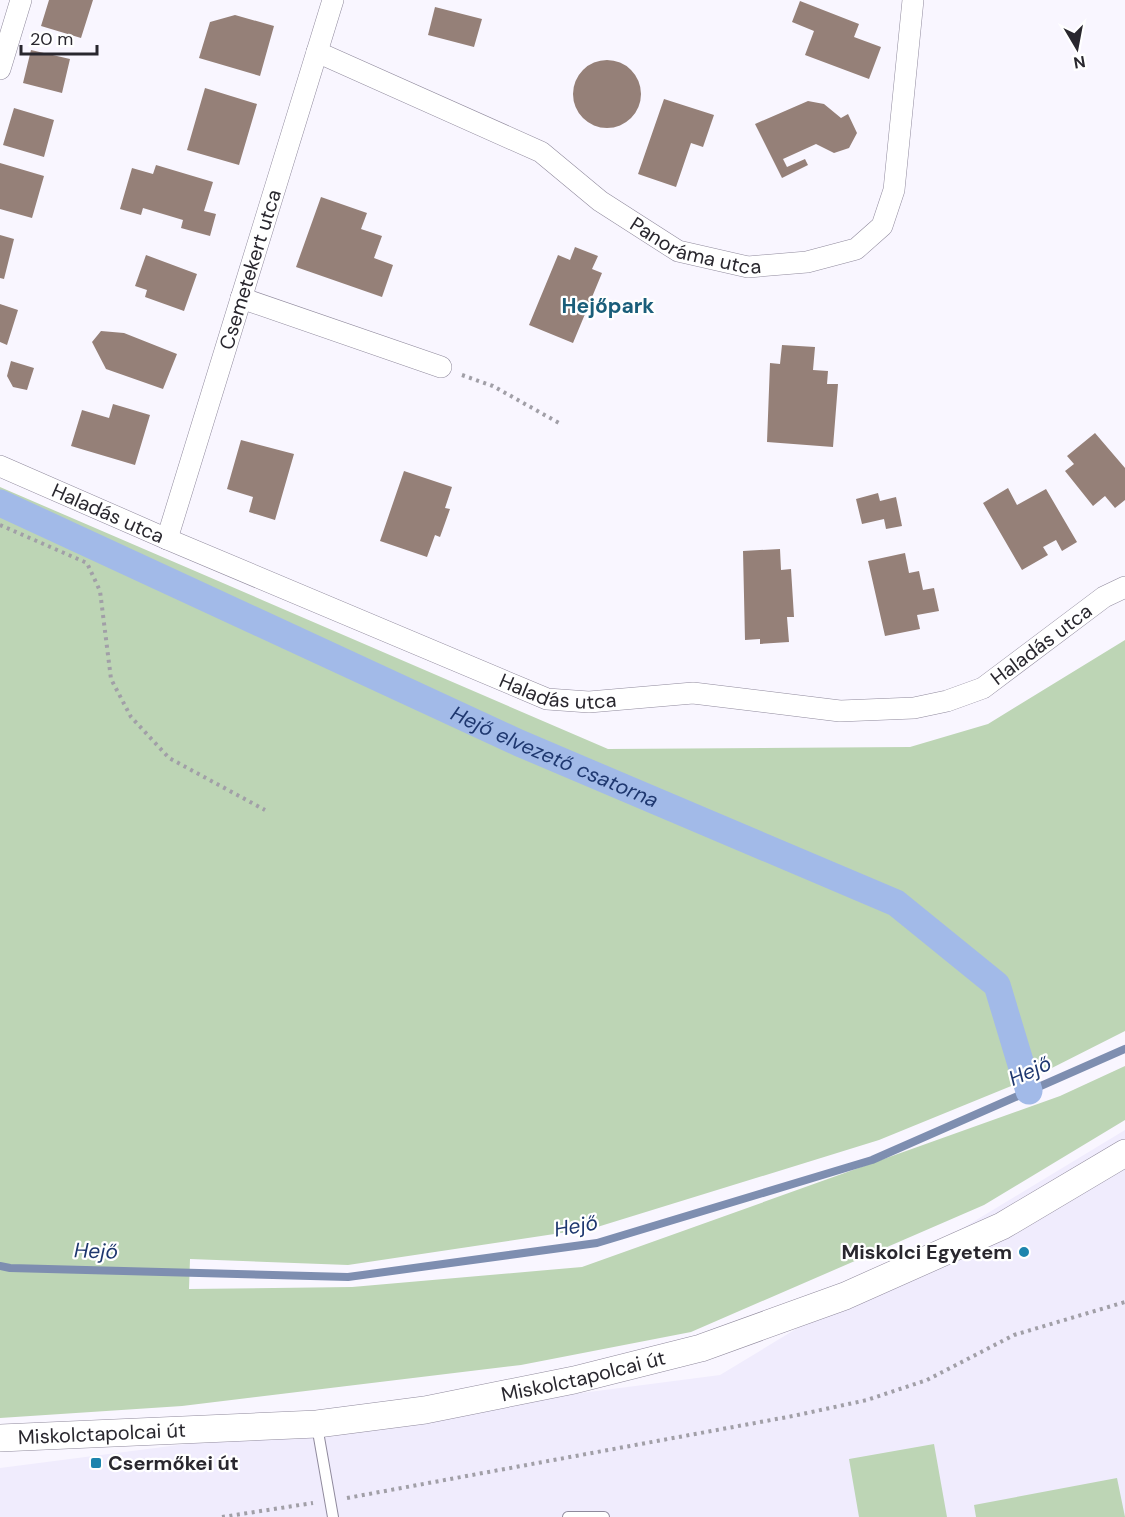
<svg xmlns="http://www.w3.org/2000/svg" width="1125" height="1517" viewBox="0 0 1125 1517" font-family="'DM Sans',sans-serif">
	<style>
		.built { fill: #f0ecfd }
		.green { fill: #bdd5b5 }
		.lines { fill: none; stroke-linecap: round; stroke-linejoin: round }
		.stream { stroke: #7e8eb0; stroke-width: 8 }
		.canal { stroke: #a2bae8; stroke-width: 27 }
		.building { fill: #958078 }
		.service-casing { stroke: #908a9d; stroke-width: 12 }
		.minor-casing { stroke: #908a9d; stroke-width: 22 }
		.tertiary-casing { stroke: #908a9d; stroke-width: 28 }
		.path { stroke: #a19fa7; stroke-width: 4; stroke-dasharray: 3 4.5; stroke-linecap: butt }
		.service { stroke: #fff; stroke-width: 10 }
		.minor { stroke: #fff; stroke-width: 21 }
		.tertiary { stroke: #fff; stroke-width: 27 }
		.poi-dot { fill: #1d84ad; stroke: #fff; stroke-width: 2 }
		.labels { text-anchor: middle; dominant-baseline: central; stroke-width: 4.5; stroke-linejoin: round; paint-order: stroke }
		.street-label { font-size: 20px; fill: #29272e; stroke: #fff }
		.poi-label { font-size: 20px; font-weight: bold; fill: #29272e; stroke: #fff; text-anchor: end }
		.neighbourhood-label { font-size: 21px; font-weight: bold; fill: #1a5e7a; stroke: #fff }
		.water-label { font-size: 21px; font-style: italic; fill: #1e376f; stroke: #fff }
	</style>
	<rect width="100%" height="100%" fill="#f9f6ff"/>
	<path class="built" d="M 1125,1130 L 1125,1517 L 0,1517 L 0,1468 L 720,1375 Z"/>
	<path class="green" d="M 0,487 L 608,749 L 910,747 L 988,724 L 1125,640 L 1125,1031 L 1038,1075 L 879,1140 L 594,1228 L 348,1265 L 190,1259 L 189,1289 L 352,1287 L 582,1267 L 1060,1096 L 1125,1066 L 1125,1120 L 984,1205 L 691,1332 L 521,1365 L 182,1406 L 0,1418 Z
		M 934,1444 L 947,1517 L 859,1517 L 849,1459 Z
		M 1117,1478 L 1125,1517 L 976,1517 L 974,1505 Z"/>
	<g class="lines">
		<path class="stream" d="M 0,1266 L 10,1268 L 348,1277 L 597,1243 L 872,1160 L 1125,1049"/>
		<path class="canal" id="s1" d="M 0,503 L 519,743 L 896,903 L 997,985 L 1029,1091"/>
	</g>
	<path class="building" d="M 49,0 L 93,0 L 81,38 L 41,26 Z
		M 800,1 L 859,24 L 854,37 L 881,47 L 869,79 L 805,55 L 814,31 L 792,22 Z
		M 435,7 L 482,19 L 474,47 L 428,35 Z
		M 235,15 L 274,26 L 260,76 L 199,58 L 210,22 Z
		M 31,50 L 70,59 L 62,93 L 23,83 Z
		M573 94a34 34 0 1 1 68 0a34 34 0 1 1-68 0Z
		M 205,88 L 257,104 L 239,165 L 187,150 Z
		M 664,99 L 714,115 L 703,147 L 691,143 L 676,187 L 638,174 Z
		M 808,101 L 824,104 L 841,118 L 848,114 L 857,133 L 849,148 L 834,153 L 816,144 L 783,159 L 787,167 L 805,159 L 808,165 L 782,178 L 755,124 Z
		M 14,108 L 54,120 L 44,157 L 3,145 Z
		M 0,163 L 44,176 L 32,218 L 0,209 Z
		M 156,165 L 213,182 L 204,211 L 216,214 L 210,236 L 181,228 L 183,220 L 143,208 L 141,215 L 120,209 L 132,168 L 153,174 Z
		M 321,197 L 367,213 L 361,229 L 382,236 L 374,258 L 393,265 L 382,297 L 296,267 Z
		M 0,235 L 14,239 L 4,279 L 0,278 Z
		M 575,247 L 598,256 L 592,269 L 602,273 L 573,343 L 529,325 L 558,255 L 570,260 Z
		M 146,255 L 197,274 L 184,311 L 145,297 L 147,290 L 135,286 Z
		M 0,304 L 18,310 L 7,345 L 0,342 Z
		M 101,331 L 124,333 L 177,354 L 163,389 L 106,369 L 92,342 Z
		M 782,345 L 815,347 L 813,370 L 828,371 L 827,384 L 838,384 L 833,447 L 767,442 L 770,363 L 780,364 Z
		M 11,361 L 34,368 L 27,390 L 13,387 L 7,376 Z
		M 113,404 L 150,415 L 135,465 L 71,446 L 82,410 L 109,418 Z
		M 1095,433 L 1125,468 L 1125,500 L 1115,508 L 1105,496 L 1093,506 L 1065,471 L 1074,464 L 1067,456 Z
		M 241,440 L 294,454 L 275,520 L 249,512 L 253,497 L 227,489 Z
		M 404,471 L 452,487 L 445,508 L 450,509 L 440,537 L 435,535 L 427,557 L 380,541 Z
		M 1008,488 L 1017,505 L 1046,489 L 1077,542 L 1062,551 L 1056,540 L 1043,547 L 1048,555 L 1022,570 L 983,503 Z
		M 878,493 L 880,501 L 896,497 L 902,526 L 886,529 L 884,519 L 862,524 L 856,499 Z
		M 780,549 L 781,570 L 791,569 L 794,617 L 787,617 L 789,642 L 760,644 L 760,639 L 745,640 L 743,551 Z
		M 905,553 L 909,573 L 919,571 L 923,590 L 934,588 L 939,611 L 917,615 L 920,629 L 885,636 L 868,561 Z"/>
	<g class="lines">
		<defs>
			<path id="service" d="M 317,1426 L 333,1517
				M 568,1517 L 604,1517"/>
			<g id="minor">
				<path id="s2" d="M 317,52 L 541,152 L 600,201 L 678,251 L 748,267 L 807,262 L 856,249 L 882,226 L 894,190 L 913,0"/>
				<path d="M 0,69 L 21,0"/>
				<path d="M 241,298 L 441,367"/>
				<path id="s3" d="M 0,466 L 167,539 L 547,699 L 589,702 L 693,693 L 840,711 L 914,708 L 947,701 L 983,688 L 1104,597 L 1125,587"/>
				<path id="s4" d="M 167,539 L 333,0"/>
			</g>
			<g id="tertiary">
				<path id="s5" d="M 0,1438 L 317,1424 L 425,1410 L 574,1380 L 701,1348 L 845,1296 L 1002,1226 L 1125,1153"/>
			</g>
		</defs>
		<use href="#service" class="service-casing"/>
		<use href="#minor" class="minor-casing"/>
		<use href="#tertiary" class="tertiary-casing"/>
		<path class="path" d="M 462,375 L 493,386 L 559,423
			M 0,525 L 87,563 L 100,591 L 111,679 L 131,717 L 169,758 L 265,810
			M 347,1498 L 793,1416 L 867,1400 L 927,1380 L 1014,1335 L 1125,1302
			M 222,1517 L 313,1503"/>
		<use href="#service" class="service"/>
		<use href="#minor" class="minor"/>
		<use href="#tertiary" class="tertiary"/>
	</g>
	<g class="poi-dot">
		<circle cx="1024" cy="1252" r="6"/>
		<rect x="90" y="1457" width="12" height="12" rx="3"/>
	</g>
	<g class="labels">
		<g class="street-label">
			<text stroke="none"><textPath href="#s2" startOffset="430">Panoráma utca</textPath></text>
			<text stroke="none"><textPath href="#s4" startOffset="282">Csemetekert utca</textPath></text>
			<text stroke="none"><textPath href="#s3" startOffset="118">Haladás utca</textPath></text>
			<text stroke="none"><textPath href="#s3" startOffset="1108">Haladás utca</textPath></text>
			<text stroke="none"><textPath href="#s3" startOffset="604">Haladás utca</textPath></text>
			<text stroke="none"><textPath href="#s5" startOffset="588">Miskolctapolcai út</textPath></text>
			<text stroke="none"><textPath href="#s5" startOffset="102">Miskolctapolcai út</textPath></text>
		</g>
		<g class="poi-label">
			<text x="1012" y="1252">Miskolci Egyetem</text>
			<text x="108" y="1463" text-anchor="start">Csermőkei út</text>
		</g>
		<g class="neighbourhood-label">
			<text x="608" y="306">Hejőpark</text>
		</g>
		<g class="water-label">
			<text stroke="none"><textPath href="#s1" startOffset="610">Hejő elvezető csatorna</textPath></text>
			<text transform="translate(1030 1071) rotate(-24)">Hejő</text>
			<text transform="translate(576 1226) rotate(-10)">Hejő</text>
			<text transform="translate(96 1251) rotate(2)">Hejő</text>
		</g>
	</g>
	<g transform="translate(1077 48) rotate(170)" stroke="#ffffff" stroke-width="4.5" paint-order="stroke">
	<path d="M0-4.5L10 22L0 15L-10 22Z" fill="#29272e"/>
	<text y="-9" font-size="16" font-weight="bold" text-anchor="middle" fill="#29272e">N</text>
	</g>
	<path d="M21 45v9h76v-9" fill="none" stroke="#29272e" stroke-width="3"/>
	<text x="30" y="45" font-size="18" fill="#29272e" stroke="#ffffff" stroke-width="4.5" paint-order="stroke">20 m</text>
</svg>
